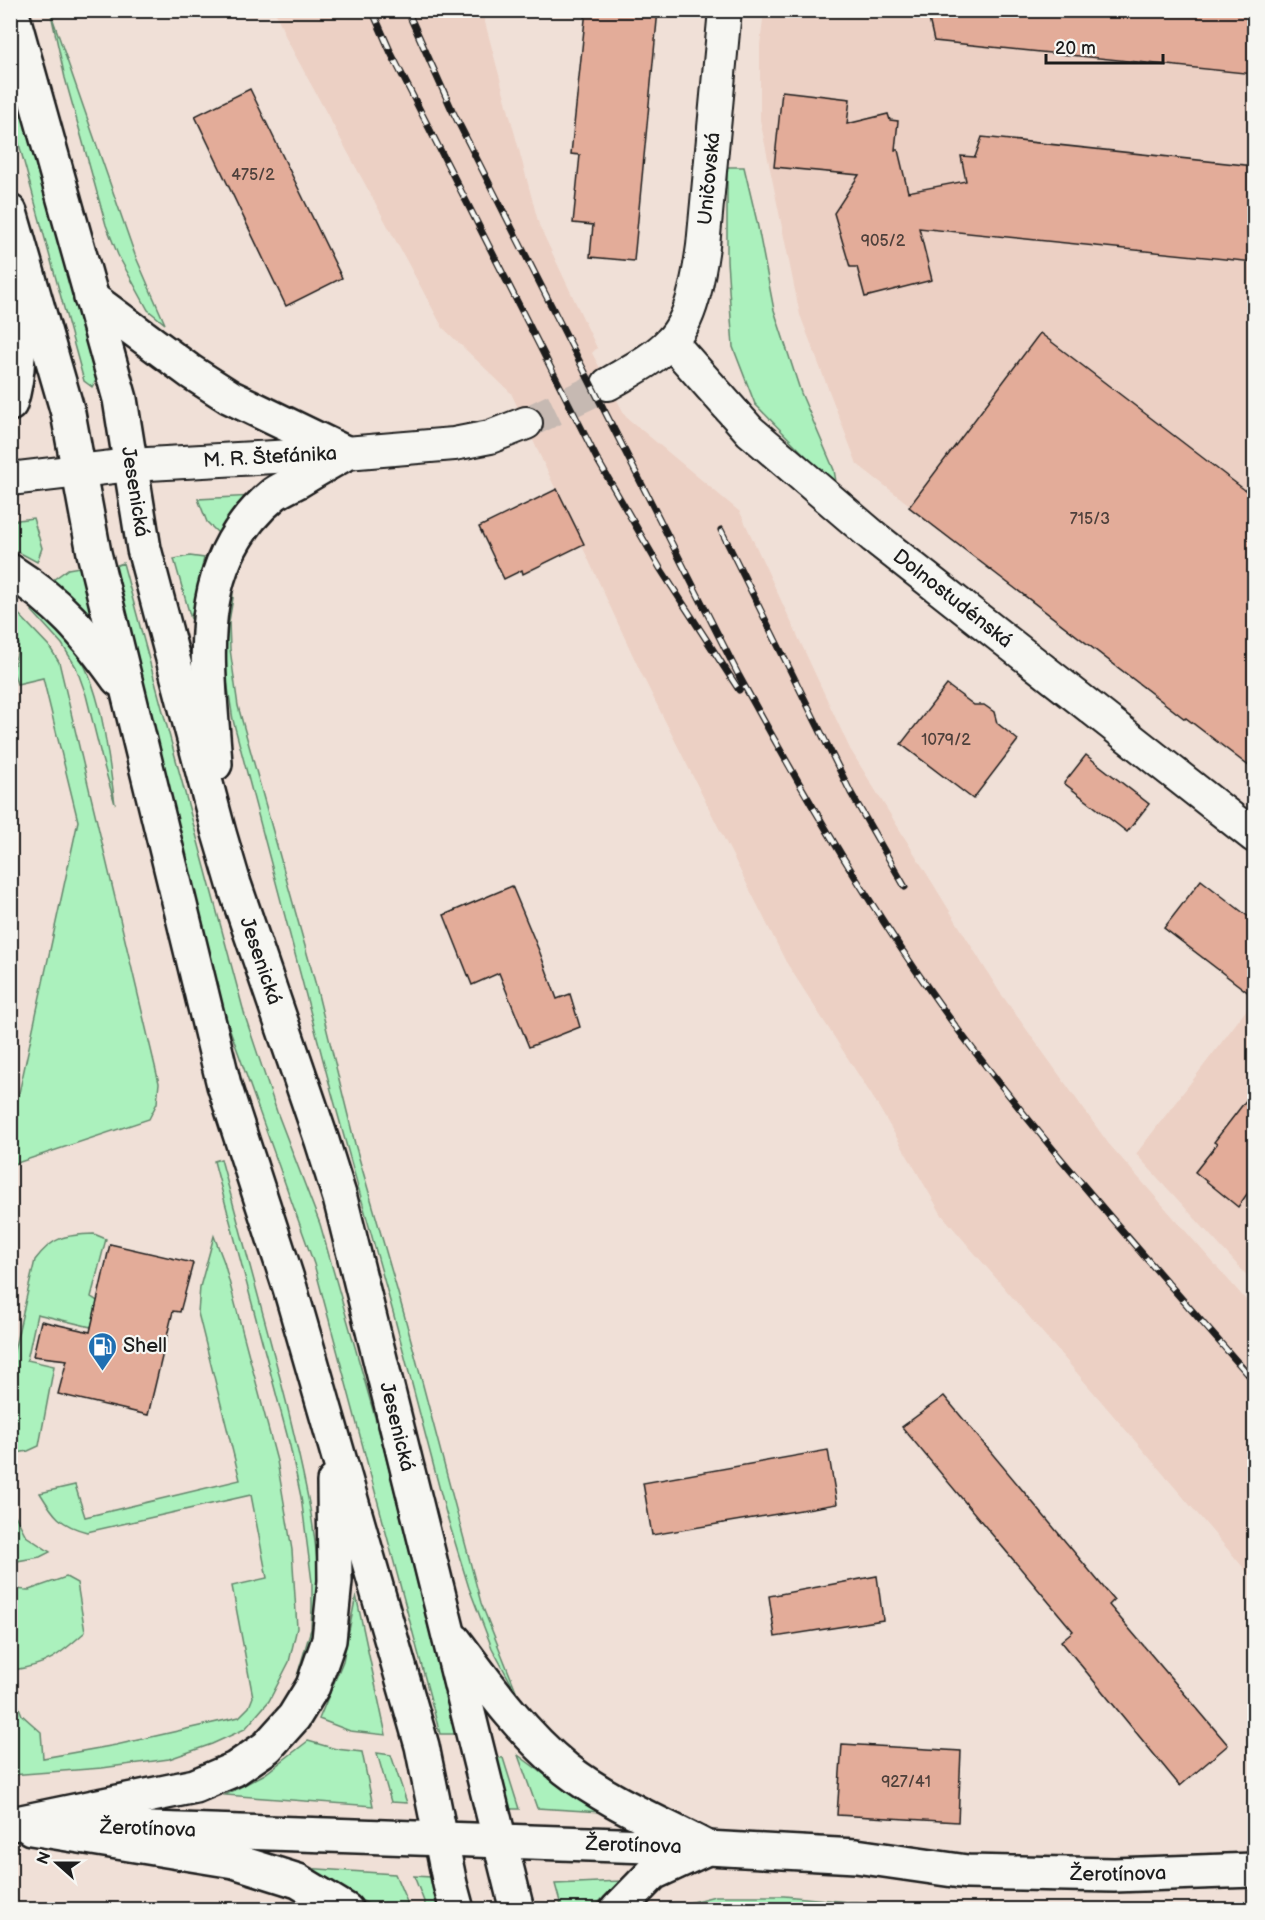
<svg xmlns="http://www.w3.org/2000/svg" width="1265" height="1920" viewBox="0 0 1265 1920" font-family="'Balsamiq Sans',sans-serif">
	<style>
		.built { fill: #ecd0c4 }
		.green { fill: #abf1bd; stroke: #64866c; stroke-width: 1.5 }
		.building { fill: #e3ac99; stroke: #1c1c1c; stroke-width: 1.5 }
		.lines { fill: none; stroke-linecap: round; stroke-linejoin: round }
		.minor-tunnel { stroke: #c6b9b2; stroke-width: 32; stroke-dasharray: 32 16; stroke-linecap: butt }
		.minor-casing { stroke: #1c1c1c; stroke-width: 36 }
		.tertiary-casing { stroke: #1c1c1c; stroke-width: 38 }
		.primary-casing { stroke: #1c1c1c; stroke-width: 38 }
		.minor { stroke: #f6f6f2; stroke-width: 32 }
		.tertiary { stroke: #f6f6f2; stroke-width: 33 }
		.primary { stroke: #f6f6f2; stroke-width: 33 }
		.rail-casing { stroke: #1c1c1c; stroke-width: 7 }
		.rail { stroke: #f6f6f2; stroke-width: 4.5; stroke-dasharray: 14; stroke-linecap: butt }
		.labels { text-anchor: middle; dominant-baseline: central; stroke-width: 4.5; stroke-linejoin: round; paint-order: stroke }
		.number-label { font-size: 16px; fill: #4e403b }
		.street-label { font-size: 20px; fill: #1c1c1c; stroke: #f6f6f2 }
		.poi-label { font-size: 20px; fill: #1c1c1c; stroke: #f6f6f2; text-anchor: start }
	</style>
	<rect width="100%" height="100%" fill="#f0e0d7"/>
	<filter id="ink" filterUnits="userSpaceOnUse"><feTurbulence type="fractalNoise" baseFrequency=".0167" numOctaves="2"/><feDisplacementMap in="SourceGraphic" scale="12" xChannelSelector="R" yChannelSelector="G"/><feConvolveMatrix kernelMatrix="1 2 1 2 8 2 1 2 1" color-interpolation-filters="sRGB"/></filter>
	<g filter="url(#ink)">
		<path class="built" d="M 275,11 L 482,11 L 539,225 L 597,348 L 592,353 L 626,417 L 740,512 L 850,749 L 999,991 L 1108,1143 L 1254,1309 L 1254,1580 L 942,1215 L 874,1099 L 786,962 L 642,675 L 511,393 L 443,328 L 287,40 Z
			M 764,11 L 1254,11 L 1254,769 L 1183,718 L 857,464 L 800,315 L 760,120 L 760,45 Z
			M 1254,1000 L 1254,1283 L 1136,1154 Z"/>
		<path class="green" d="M 51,14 L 135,255 L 165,324 L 148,310 L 118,255 L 106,225 L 65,78 Z
			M 10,63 L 96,380 L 92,387 L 84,381 L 11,115 Z
			M 727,167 L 744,167 L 757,222 L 774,310 L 801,393 L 834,470 L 837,488 L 755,404 L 733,347 L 727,261 Z
			M 253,496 L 218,533 L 207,522 L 198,499 Z
			M 33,518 L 42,548 L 37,562 L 11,548 L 11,521 Z
			M 190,556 L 204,558 L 191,619 L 174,559 Z
			M 123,563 L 245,1016 L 277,1112 L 320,1224 L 384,1449 L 455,1734 L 440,1734 L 314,1264 L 224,1013 L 112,567 Z
			M 85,566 L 94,621 L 53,580 L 68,569 Z
			M 232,579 L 233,598 L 229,622 L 230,649 L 238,706 L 315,982 L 355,1144 L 404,1314 L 481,1603 L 519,1698 L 492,1648 L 469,1588 L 446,1513 L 393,1312 L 331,1090 L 233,720 L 224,662 L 222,619 Z
			M 36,605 C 46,616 59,626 68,638 C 103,684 107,749 115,804 L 102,759 L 86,695 L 76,667 L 62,644 L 32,611 Z
			M 11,606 L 49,646 L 59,662 L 159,1083 L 157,1103 L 149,1119 L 11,1165 L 11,1130 L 78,821 L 43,678 L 17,684 L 13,671 L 19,644 L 11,642 Z
			M 221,1159 C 243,1241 266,1323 287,1405 C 304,1477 326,1557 315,1630 C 312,1650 301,1671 293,1690 L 311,1629 L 312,1607 L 312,1582 L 301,1497 L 290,1446 L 214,1161 Z
			M 94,1234 L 106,1239 L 91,1297 L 99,1302 L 91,1327 L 37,1314 L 27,1360 L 54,1366 L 39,1446 L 28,1451 L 11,1454 L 11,1364 L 35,1260 C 53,1236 66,1235 94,1234 Z
			M 214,1236 L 224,1262 L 277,1461 L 292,1550 L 297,1628 L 289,1662 L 269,1701 L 245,1729 L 212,1744 L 169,1759 L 102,1768 L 11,1775 L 11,1688 L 22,1715 L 41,1732 L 43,1758 L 116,1745 L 239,1717 L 249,1707 L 253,1697 L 232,1586 L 267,1578 L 251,1495 L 87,1532 C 60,1525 54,1516 40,1493 L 75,1485 L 85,1517 L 240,1480 L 198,1313 L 200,1287 Z
			M 11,1513 L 15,1515 L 26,1536 L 50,1552 L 40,1557 L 11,1562 Z
			M 66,1577 L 77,1583 L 85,1632 C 59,1655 49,1665 13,1670 L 11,1677 L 11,1589 L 29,1590 Z
			M 356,1595 L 386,1735 L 350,1731 L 319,1719 L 343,1661 Z
			M 308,1741 L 336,1749 L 362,1752 L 373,1806 L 225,1795 L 265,1774 Z
			M 377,1753 L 391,1755 L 407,1803 L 391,1802 Z
			M 518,1755 L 557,1784 L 601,1812 L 537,1808 Z
			M 492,1757 L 503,1758 L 519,1809 L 504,1809 Z
			M 303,1868 L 395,1874 L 410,1909 L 377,1909 Z
			M 414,1876 L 431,1877 L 441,1909 L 427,1909 Z
			M 620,1881 L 592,1909 L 562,1909 L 555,1884 Z
			M 715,1896 L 784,1896 L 870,1904 L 900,1909 L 676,1909 L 688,1903 Z"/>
		<path class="building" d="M 586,10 L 658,10 L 634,261 L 590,257 L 593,225 L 573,223 L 580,155 L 571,154 Z
			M 927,10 L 1254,10 L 1254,74 L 934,41 Z
			M 250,89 L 342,278 L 286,306 L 195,116 Z
			M 782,91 L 850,99 L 847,124 L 888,114 L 890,120 L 898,121 L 895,150 L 898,150 L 908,192 L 966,181 L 961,156 L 975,157 L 982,137 L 1254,166 L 1254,262 L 919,228 L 932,280 L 865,297 L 857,267 L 850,267 L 834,213 L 859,175 L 774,167 Z
			M 1040,333 L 1254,497 L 1254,770 L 1186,718 L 1185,719 L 909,507 Z
			M 557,489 L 584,544 L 523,574 L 522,570 L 504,579 L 479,527 Z
			M 947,685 L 974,705 L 984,705 L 994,712 L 997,723 L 1018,740 L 973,799 L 901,744 Z
			M 1086,755 L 1149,804 L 1127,832 L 1064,783 Z
			M 1201,880 L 1254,921 L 1254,997 L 1164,928 Z
			M 512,886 L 540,953 L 557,999 L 570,994 L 580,1027 L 529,1047 L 499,973 L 472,985 L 444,915 Z
			M 1254,1090 L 1254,1184 L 1238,1207 L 1195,1172 L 1217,1144 L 1214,1142 Z
			M 110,1244 L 193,1263 L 180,1312 L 173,1311 L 148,1415 L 58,1394 L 67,1360 L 33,1356 L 41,1321 L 90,1332 Z
			M 944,1396 L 1114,1600 L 1109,1605 L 1228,1745 L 1180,1786 L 1061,1641 L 1073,1631 L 902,1427 Z
			M 828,1450 L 837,1504 L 652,1535 L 643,1483 Z
			M 877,1576 L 883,1620 L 775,1637 L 769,1596 Z
			M 842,1744 L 961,1751 L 958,1822 L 837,1815 Z"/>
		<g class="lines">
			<path class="minor-tunnel" d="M 526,423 L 608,384"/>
			<defs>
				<g id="minor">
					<path id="s1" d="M 671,342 L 750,431 L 874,537 L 1254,836"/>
					<path id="s2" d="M 608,384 C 628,372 653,360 670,342 C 692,321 699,275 703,246 L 725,10"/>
					<path id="s3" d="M 10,479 L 130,465 L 346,453 L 454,444 L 490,437 L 526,423"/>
				</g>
				<g id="tertiary">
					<path id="s4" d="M 91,1827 L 707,1848 L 856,1856 L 967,1872 L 1114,1875 L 1254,1870"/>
				</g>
				<g id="primary">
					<path id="s5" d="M 11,10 L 120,399 L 144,549 L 219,833 L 234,884 L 322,1141 L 340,1198 L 517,1910"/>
					<path d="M 10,212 L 68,413 L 94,553 L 224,1085 L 290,1288 L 422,1746 L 450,1884 L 457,1910"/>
					<path d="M 91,298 L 191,372 L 230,397 L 346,453"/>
					<path d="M 10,404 C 23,365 17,315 17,274"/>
					<path d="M 10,571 C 59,602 85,633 118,679"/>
					<path d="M 215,764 C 209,666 188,565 274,494 C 281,489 290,485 298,481 C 314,471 330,462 346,453"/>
					<path d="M 455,1641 C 489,1687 522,1733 566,1769 C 608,1802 660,1823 707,1848"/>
					<path d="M 12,1824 L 195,1786 L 235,1769 L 267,1747 L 294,1717 L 313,1686 L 329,1640 L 335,1581 L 334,1482"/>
					<path d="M 31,1828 L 234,1861 L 298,1881 L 346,1910"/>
					<path d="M 617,1910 L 653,1873 L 707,1848"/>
				</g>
			</defs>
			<use href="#minor" class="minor-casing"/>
			<use href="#tertiary" class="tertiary-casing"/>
			<use href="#primary" class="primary-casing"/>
			<use href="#minor" class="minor"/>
			<use href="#tertiary" class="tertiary"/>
			<use href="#primary" class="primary"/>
			<defs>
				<path id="rail" d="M 372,10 L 391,53 L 597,459 L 660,568 L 739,690
					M 407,10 L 452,110 L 739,676 C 806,798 876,919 959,1031 C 1051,1153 1154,1267 1254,1381
					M 721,530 L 851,793 L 905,887"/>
			</defs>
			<use href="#rail" class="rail-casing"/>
			<use href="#rail" class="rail"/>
		</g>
	</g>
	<defs>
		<symbol id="fuel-pin" viewBox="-11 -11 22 30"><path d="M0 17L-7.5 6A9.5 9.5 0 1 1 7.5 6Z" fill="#1f6fb2" stroke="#f6f6f2"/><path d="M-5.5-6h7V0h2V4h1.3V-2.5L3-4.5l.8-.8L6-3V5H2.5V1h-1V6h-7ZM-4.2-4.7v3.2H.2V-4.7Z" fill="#fff"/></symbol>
	</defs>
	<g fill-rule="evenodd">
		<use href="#fuel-pin" x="86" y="1330" width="33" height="45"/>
	</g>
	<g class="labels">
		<g class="number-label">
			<text x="253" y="175">475/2</text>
			<text x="883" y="241">905/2</text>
			<text x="1090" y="519">715/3</text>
			<text x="946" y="740">1079/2</text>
			<text x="906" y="1782">927/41</text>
		</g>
		<g class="street-label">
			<text stroke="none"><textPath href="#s2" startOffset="246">Uničovská</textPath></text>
			<text stroke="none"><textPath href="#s3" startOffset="261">M. R. Štefánika</textPath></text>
			<text stroke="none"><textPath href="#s5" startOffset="498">Jesenická</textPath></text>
			<text stroke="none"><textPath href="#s1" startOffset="382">Dolnostudénská</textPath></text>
			<text stroke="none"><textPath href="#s5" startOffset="984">Jesenická</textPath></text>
			<text stroke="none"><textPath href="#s5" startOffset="1470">Jesenická</textPath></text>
			<text stroke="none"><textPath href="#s4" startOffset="57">Žerotínova</textPath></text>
			<text stroke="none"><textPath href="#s4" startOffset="543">Žerotínova</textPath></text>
			<text stroke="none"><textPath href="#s4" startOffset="1029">Žerotínova</textPath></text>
		</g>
		<g class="poi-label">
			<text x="123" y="1346">Shell</text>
		</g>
	</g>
	<rect width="1265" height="1920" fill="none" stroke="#f6f6f2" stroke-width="36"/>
	<rect x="18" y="18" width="1229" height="1884" fill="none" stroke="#1c1c1c" stroke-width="2" filter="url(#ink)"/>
	<g transform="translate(57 1863) rotate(291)" stroke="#f6f6f2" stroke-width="4.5" paint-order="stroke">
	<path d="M0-4.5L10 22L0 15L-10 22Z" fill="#1c1c1c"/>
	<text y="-9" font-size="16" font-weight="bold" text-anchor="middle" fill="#1c1c1c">N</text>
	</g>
	<path d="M1046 54v9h117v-9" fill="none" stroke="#1c1c1c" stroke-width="3"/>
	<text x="1055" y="54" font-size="18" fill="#1c1c1c" stroke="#f6f6f2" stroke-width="4.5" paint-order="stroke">20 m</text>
</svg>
